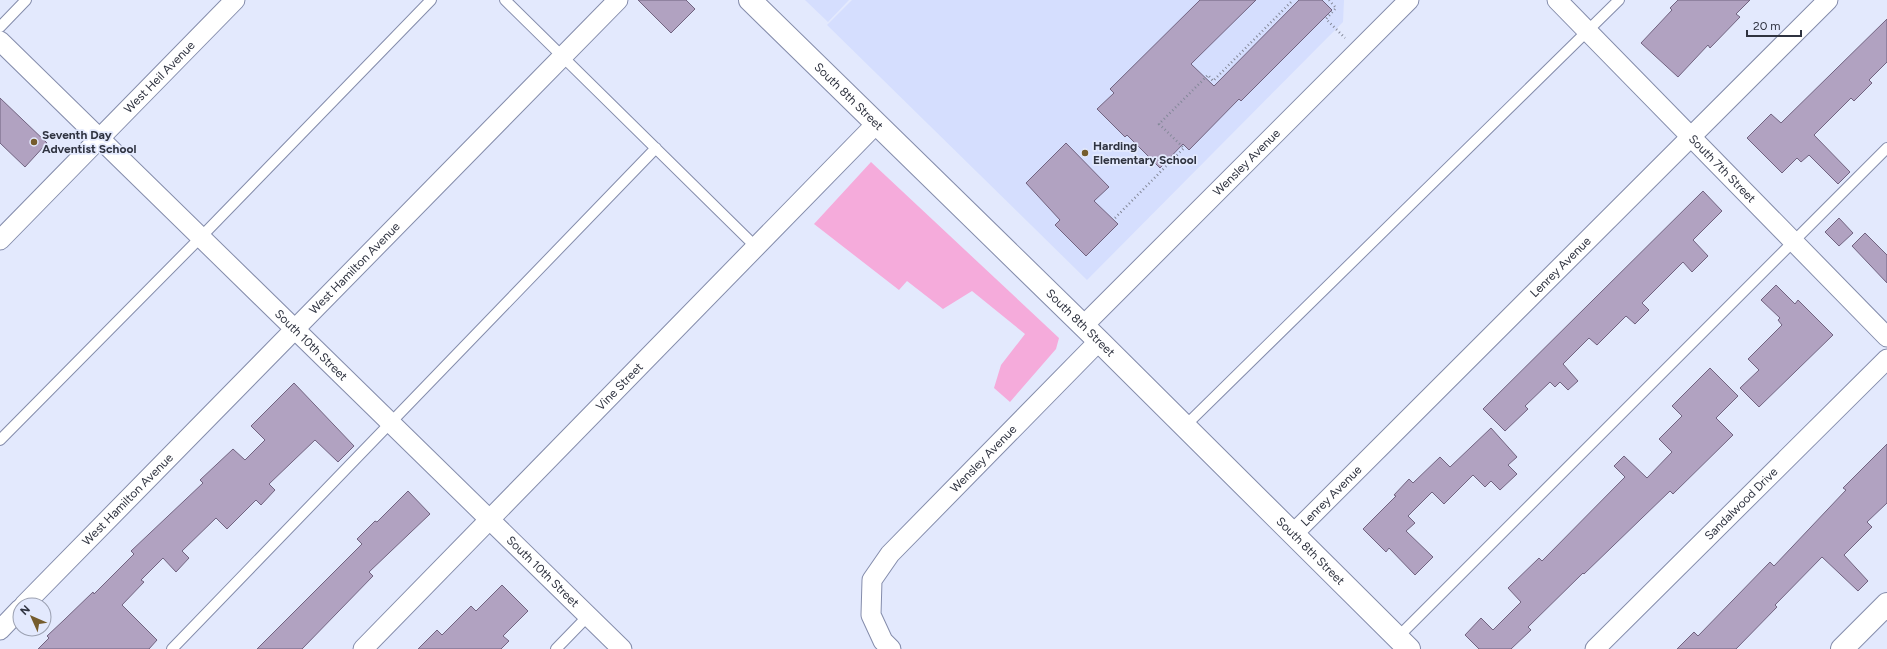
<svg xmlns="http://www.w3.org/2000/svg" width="1887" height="649" viewBox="0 0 1887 649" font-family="Figtree,sans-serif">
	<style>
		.built { fill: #d5defe }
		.green { fill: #f5abdb }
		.building { fill: #b1a2c1; stroke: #716380 }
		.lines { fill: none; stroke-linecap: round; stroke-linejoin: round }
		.lane-casing { stroke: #848cab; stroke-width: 12 }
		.street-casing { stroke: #848cab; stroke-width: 21 }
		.secondary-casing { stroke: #848cab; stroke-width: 24 }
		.path { stroke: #838898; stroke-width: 2.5; stroke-dasharray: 1 3; stroke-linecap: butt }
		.lane { stroke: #fff; stroke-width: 10 }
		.street { stroke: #fff; stroke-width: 19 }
		.secondary { stroke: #fff; stroke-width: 22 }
		.poi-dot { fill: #755c2d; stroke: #e3e9fd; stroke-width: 1.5 }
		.labels { text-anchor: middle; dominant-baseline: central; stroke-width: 3.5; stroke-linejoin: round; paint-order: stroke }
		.street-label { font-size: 12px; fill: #2f3340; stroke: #e3e9fd }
		.poi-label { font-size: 12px; font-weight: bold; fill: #2f3340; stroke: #e3e9fd; text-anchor: start }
	</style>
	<rect width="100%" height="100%" fill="#e3e9fd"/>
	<path class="built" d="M 805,0 L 849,0 L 828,22 Z
		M 852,0 L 1344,0 L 1343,22 L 1087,280 L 827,25 Z"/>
	<path class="green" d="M 871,162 L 1059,338 L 1056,349 L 1010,402 L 994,388 L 1001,365 L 1025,334 L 972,291 L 943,309 L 907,281 L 899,290 L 814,224 Z"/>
	<path class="building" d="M 638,0 L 686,0 L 695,9 L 671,33 Z
		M 1200,0 L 1256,0 L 1191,64 L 1214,86 L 1299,0 L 1322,0 L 1332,10 L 1241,101 L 1239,99 L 1189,150 L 1183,144 L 1160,168 L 1127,135 L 1125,137 L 1097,109 L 1114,93 L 1110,89 Z
		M 1678,0 L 1750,0 L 1736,14 L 1740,17 L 1710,48 L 1708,45 L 1678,77 L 1641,43 L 1672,10 L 1670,8 Z
		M 1887,19 L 1887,62 L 1869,80 L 1872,83 L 1854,101 L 1851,98 L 1814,135 L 1850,172 L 1838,184 L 1809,155 L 1801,162 L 1797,158 L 1782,173 L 1747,138 L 1771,114 L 1781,123 Z
		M 0,98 L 47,143 L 25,167 L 0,143 Z
		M 1066,143 L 1109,187 L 1094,201 L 1118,224 L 1086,256 L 1055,225 L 1060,220 L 1026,183 Z
		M 1703,191 L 1722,211 L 1693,240 L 1708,256 L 1692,272 L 1683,262 L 1642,303 L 1649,310 L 1635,324 L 1626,316 L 1597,345 L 1589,338 L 1563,364 L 1578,381 L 1568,390 L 1560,382 L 1555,387 L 1550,382 L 1525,406 L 1528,409 L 1505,431 L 1483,409 Z
		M 1839,218 L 1853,233 L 1839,246 L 1825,232 Z
		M 1865,233 L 1887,255 L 1887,283 L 1852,246 Z
		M 1776,285 L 1795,304 L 1798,300 L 1833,335 L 1759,407 L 1740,388 L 1759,370 L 1748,359 L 1782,325 L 1778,320 L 1780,318 L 1761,300 Z
		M 1710,368 L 1738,396 L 1716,418 L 1733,435 L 1673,494 L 1670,491 L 1584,574 L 1583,573 L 1528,627 L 1531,630 L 1511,649 L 1479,649 L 1465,635 L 1481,618 L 1493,630 L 1521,602 L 1508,588 L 1539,558 L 1542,561 L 1625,477 L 1614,466 L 1624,456 L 1647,478 L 1672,452 L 1659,439 L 1682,416 L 1672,406 Z
		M 294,383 L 354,446 L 338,462 L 315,440 L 269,484 L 275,490 L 261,505 L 256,500 L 227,529 L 216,518 L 182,551 L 189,558 L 176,572 L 163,558 L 141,580 L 144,582 L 122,605 L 157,640 L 149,649 L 38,649 L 49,638 L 47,636 L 64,620 L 93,592 L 94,594 L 134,554 L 131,551 L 203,483 L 200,480 L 233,449 L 245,460 L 265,440 L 251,426 Z
		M 1491,428 L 1517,457 L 1508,465 L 1517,474 L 1500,490 L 1491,481 L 1485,487 L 1473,475 L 1444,504 L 1432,492 L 1408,516 L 1415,523 L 1406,531 L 1433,557 L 1415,575 L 1389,548 L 1386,552 L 1363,529 L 1396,496 L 1394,495 L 1409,479 L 1413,483 L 1440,457 L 1450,467 Z
		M 1887,444 L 1887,503 L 1867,522 L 1872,527 L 1844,555 L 1868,581 L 1858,591 L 1822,557 L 1775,605 L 1777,607 L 1736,649 L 1677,649 L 1694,632 L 1698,636 L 1770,562 L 1774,566 L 1846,490 L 1843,488 Z
		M 408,491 L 430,514 L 369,572 L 373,576 L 302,649 L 257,649 L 362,544 L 357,539 L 375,521 L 377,522 Z
		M 502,585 L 528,611 L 503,636 L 509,641 L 501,649 L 418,649 L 437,630 L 442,635 L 471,606 L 476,611 Z"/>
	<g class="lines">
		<defs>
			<path id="lane" d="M 505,0 L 756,247
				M 0,27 L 26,0
				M 1185,426 L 1619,0
				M 0,440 L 201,237 L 431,0
				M 1397,638 L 1887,148
				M 172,649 L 656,148
				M 556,649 L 588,616"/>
			<g id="street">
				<path id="s1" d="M 1557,0 L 1887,337"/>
				<path id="s2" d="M 0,41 L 622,649"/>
				<path id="s3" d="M 0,240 L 235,0"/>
				<path id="s4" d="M 1084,325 L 1409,0"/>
				<path id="s5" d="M 1293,534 L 1828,0"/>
				<path id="s6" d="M 24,605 L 618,0"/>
				<path d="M 0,630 L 20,609"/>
				<path id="s7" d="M 363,649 L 877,123"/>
				<path id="s8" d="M 891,649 L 883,641 L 871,615 L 872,580 L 890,554 L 1099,341"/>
				<path id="s9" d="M 1595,649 L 1887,359"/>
			</g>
			<g id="secondary">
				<path id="s10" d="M 750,0 L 1099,341 L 1409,649"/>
				<path d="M 1842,649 L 1887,604"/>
			</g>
		</defs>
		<use href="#lane" class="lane-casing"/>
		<use href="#street" class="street-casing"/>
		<use href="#secondary" class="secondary-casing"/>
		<path class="path" d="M 1329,0 L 1336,8 L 1326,19 L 1345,38
			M 1115,218 L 1184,148 L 1159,124 L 1208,75 L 1213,81 L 1293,0"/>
		<use href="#lane" class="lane"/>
		<use href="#street" class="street"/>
		<use href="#secondary" class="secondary"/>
	</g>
	<g class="poi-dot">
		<circle cx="34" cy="142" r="4"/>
		<circle cx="1085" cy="153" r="4"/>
	</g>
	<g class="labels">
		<g class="street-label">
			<text stroke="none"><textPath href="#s3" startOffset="228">West Heil Avenue</textPath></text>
			<text stroke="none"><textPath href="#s10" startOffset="138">South 8th Street</textPath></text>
			<text stroke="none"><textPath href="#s4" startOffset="230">Wensley Avenue</textPath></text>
			<text stroke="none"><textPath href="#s1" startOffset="236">South 7th Street</textPath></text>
			<text stroke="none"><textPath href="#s5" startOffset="378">Lenrey Avenue</textPath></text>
			<text stroke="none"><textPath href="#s6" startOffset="472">West Hamilton Avenue</textPath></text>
			<text stroke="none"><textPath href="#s10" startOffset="462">South 8th Street</textPath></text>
			<text stroke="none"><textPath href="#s2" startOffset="435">South 10th Street</textPath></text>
			<text stroke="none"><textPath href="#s7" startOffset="367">Vine Street</textPath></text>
			<text stroke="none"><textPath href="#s8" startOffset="240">Wensley Avenue</textPath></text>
			<text stroke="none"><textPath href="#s5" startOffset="54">Lenrey Avenue</textPath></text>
			<text stroke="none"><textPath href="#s6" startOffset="148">West Hamilton Avenue</textPath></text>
			<text stroke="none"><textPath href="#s9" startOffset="206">Sandalwood Drive</textPath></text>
			<text stroke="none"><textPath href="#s10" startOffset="786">South 8th Street</textPath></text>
			<text stroke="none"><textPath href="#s2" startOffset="759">South 10th Street</textPath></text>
		</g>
		<g class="poi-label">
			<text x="42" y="135">Seventh Day<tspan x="42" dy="14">Adventist School</tspan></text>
			<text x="1093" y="146">Harding<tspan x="1093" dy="14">Elementary School</tspan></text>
		</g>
	</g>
	<g transform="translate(32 617) rotate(315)"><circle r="19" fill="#e3e9fd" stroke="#9ba0b1"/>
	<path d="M0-3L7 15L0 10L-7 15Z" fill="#755c2d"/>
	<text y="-6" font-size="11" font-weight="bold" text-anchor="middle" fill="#2f3340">N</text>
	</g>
	<path d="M1747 30v6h54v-6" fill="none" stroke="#2f3340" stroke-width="2"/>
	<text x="1753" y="30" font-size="12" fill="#2f3340" stroke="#e3e9fd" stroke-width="3" paint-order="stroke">20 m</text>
</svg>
